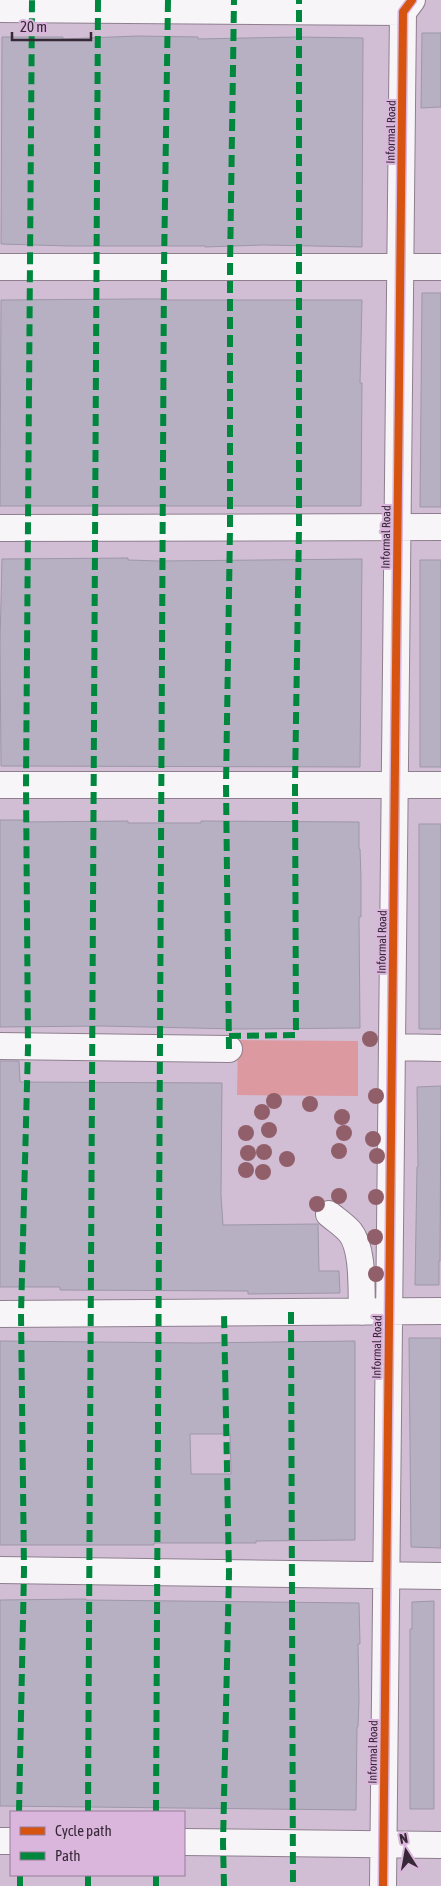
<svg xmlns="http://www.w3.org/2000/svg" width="441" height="1886" viewBox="0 0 441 1886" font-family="'Asap Condensed',sans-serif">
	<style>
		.green { fill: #dd99a0 }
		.building { fill: #b6b0c2; stroke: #9d97a9; fill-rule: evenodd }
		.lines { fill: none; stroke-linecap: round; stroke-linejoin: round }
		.minor-casing { stroke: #8e7f8f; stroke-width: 28 }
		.minor { stroke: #f8f5f9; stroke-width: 26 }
		.quiet { stroke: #00873e; stroke-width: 6; stroke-dasharray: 12 6; stroke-linecap: butt }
		.cycleway-casing { stroke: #dab6dc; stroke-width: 11 }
		.cycleway { stroke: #d65410; stroke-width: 8 }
		.tree { fill: #915f6a }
		.labels { text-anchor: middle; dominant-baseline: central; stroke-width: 4.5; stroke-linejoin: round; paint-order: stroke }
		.street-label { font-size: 12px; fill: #362837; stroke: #dab6dc }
	</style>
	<rect width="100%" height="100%" fill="#d2bed4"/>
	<path class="green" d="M 238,1040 L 358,1041 L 358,1096 L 237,1095 Z"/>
	<path class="building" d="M 422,33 L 441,33 L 441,107 L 421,108 Z
		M 137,36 L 198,37 L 198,39 L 297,37 L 363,38 L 362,247 L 264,245 L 205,247 L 205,246 L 70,246 L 1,244 L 2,37 L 63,37 L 63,39 Z
		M 422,293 L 441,293 L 441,507 L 420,507 Z
		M 136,299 L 161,299 L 161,300 L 362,300 L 360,383 L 362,383 L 361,506 L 0,506 L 1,300 Z
		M 128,558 L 128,560 L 160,561 L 362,559 L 360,767 L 1,766 L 0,642 L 2,559 Z
		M 420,560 L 441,560 L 441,767 L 420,767 Z
		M 0,820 L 25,820 L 24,822 L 128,821 L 128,823 L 201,823 L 201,821 L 359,822 L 359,849 L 360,849 L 361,877 L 361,917 L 359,917 L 360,1028 L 238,1029 L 102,1026 L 0,1027 Z
		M 419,824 L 441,824 L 441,1029 L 419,1029 Z
		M 0,1061 L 19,1061 L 20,1082 L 222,1083 L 221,1195 L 223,1225 L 318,1224 L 319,1271 L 339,1271 L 340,1293 L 248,1294 L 248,1291 L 60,1290 L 60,1287 L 0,1287 Z
		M 441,1086 L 440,1261 L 439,1261 L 439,1285 L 415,1285 L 417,1167 L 418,1167 L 417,1087 Z
		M 409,1338 L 441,1338 L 441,1548 L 411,1547 Z
		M 0,1341 L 197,1343 L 355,1341 L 355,1540 L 256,1541 L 256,1543 L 154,1543 L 154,1545 L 0,1545 ZM 190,1434 L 230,1434 L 231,1474 L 191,1474 Z
		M 86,1599 L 86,1600 L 359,1603 L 360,1644 L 358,1644 L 359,1700 L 358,1727 L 357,1727 L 356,1810 L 0,1806 L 0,1600 Z
		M 434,1601 L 434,1809 L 410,1809 L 410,1629 L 412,1629 L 412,1602 Z"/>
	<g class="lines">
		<defs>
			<path id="minor" d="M 0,9 L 403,12
				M 0,267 L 441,267
				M 0,528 L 441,527
				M 0,785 L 441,785
				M 0,1046 L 229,1049
				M 392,1047 L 441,1048
				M 329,1214 C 336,1220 344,1225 350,1232 C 364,1249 361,1291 362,1312
				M 0,1314 L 441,1311
				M 0,1570 L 441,1576
				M 0,1841 L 11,1841
				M 184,1842 L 441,1845
				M 383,1886 L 403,12 L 412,0"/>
		</defs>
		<use href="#minor" class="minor-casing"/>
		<use href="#minor" class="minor"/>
		<path class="quiet" d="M 229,1036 L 296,1035 L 295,785 L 299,528 L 299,0
			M 229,1049 L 226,785 L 230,528 L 230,267 L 234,0
			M 291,1312 L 293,1886
			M 19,1812 L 24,1571 L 21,1314 L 28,1047 L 26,785 L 32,0
			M 88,1812 L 98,0
			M 156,1812 L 164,267 L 168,0
			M 20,1875 L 20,1886
			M 88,1875 L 88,1886
			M 156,1875 L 156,1886
			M 224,1886 L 223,1843 L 229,1573 L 224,1313"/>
		<defs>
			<path id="cycleway" d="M 383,1886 L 403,12 L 412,0"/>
		</defs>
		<use href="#cycleway" class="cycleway-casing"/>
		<use href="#cycleway" class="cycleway"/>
	</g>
	<g class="tree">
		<circle cx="370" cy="1039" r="8"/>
		<circle cx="376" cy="1096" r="8"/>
		<circle cx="274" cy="1101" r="8"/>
		<circle cx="310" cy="1104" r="8"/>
		<circle cx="262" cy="1112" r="8"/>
		<circle cx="342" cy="1117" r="8"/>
		<circle cx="269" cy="1130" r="8"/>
		<circle cx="246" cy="1133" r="8"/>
		<circle cx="344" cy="1133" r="8"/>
		<circle cx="373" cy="1139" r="8"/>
		<circle cx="339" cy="1151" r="8"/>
		<circle cx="264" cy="1152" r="8"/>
		<circle cx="248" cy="1153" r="8"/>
		<circle cx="377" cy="1156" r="8"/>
		<circle cx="287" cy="1159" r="8"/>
		<circle cx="246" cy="1170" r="8"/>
		<circle cx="263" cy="1172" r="8"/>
		<circle cx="339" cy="1196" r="8"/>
		<circle cx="376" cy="1197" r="8"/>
		<circle cx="317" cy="1204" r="8"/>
		<circle cx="375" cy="1237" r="8"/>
		<circle cx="376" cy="1274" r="8"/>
	</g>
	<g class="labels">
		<g class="street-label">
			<text transform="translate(391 132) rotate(-89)">Informal Road</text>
			<text transform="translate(386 537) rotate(-89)">Informal Road</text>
			<text transform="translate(382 942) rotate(-89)">Informal Road</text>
			<text transform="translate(377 1347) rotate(-89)">Informal Road</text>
			<text transform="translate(373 1752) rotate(-89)">Informal Road</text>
		</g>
	</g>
	<rect x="10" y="1811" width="175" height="65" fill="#dab6dc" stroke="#987d9a"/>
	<rect x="20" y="1827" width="25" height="8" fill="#d65410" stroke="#987d9a"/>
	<text x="55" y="1836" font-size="15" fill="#362837">Cycle path</text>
	<rect x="20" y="1852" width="25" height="8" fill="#00873e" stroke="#987d9a"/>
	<text x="55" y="1861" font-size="15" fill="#362837">Path</text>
	<g transform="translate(406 1851) rotate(349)" stroke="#dab6dc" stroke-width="4" paint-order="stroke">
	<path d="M0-4L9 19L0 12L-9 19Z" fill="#362837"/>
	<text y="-8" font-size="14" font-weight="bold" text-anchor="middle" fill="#362837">N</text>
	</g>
	<path d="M12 32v8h79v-8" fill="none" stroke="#362837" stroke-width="2.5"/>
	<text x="20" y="32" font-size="15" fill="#362837" stroke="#dab6dc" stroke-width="4" paint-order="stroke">20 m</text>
</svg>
